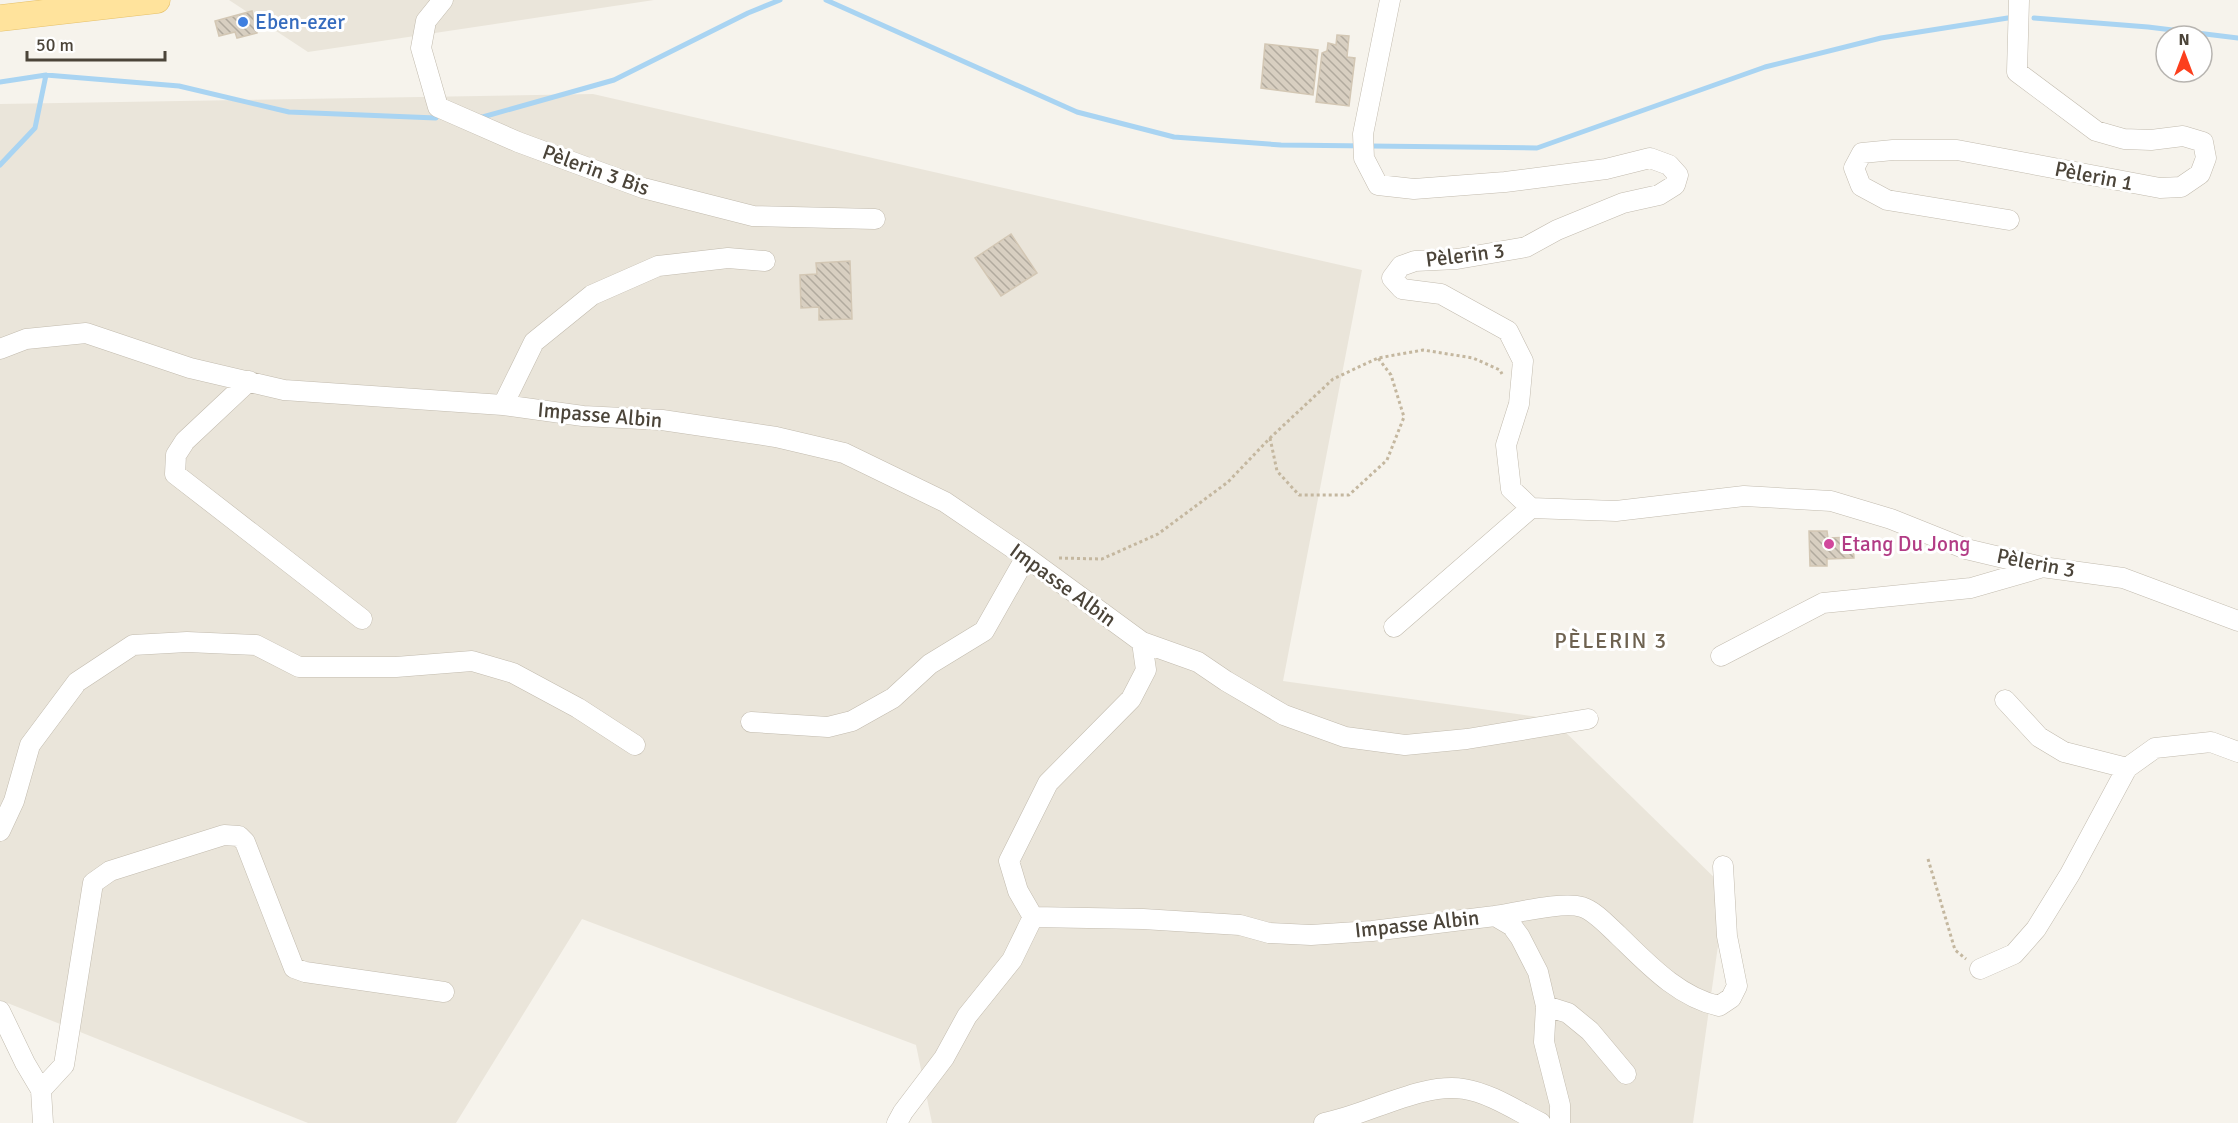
<svg xmlns="http://www.w3.org/2000/svg" width="2238" height="1123" viewBox="0 0 2238 1123" font-family="Signika,sans-serif">
	<style>
		.residential { fill: #eae5da }
		.lines { fill: none; stroke-linecap: round; stroke-linejoin: round }
		.stream { stroke: #a9d4f2; stroke-width: 5 }
		.building { fill: url(#building-back-hatch); stroke: #d3c7b4; stroke-width: 1.5 }
		.minor-casing { stroke: #c2bbae; stroke-width: 21 }
		.major-casing { stroke: #e6c16a; stroke-width: 27 }
		.path { stroke: #c4b79f; stroke-width: 3; stroke-dasharray: 3 3; stroke-linecap: butt }
		.minor { stroke: #fff; stroke-width: 20 }
		.major { stroke: #ffe39c; stroke-width: 26 }
		.shop-dot { fill: #3f7fe0; stroke: #fff; stroke-width: 2 }
		.hotel-dot { fill: #d1479c; stroke: #fff; stroke-width: 2 }
		.labels { text-anchor: middle; dominant-baseline: central; stroke-width: 6; stroke-linejoin: round; paint-order: stroke }
		.shop-label { font-size: 21px; fill: #366cbe; stroke: #fff; text-anchor: start }
		.street-label { font-size: 21px; fill: #4b4439; stroke: #fff }
		.hotel-label { font-size: 21px; fill: #b23c85; stroke: #fff; text-anchor: start }
		.neighbourhood-label { font-size: 22px; letter-spacing: 1.5px; fill: #6e6250; stroke: #fff }
	</style>
	<defs>
		<pattern id="building-back-hatch" width="6" height="6" patternUnits="userSpaceOnUse" patternTransform="scale(1.5)"><rect width="6" height="6" fill="#d8cfc1"/><path d="M-1 5l2 2M0 0l6 6M5-1l2 2" fill="none" stroke="#b1aa9e"/></pattern>
	</defs>
	<rect width="100%" height="100%" fill="#f6f3ec"/>
	<path class="residential" d="M 229,0 L 654,0 L 308,52 Z
		M 593,94 L 1362,270 L 1283,681 L 1552,719 L 1726,889 L 1693,1123 L 932,1123 L 916,1045 L 582,919 L 456,1123 L 308,1123 L 0,1000 L 0,104 Z"/>
	<g class="lines">
		<path class="stream" d="M 826,0 L 1077,112 L 1174,137 L 1281,145 L 1537,148 L 1765,67 L 1881,38 L 2014,17
			M 2034,18 L 2148,27 L 2238,38
			M 0,82 L 46,75 L 179,86 L 289,112 L 436,118
			M 479,118 L 614,80 L 748,13 L 780,0
			M 0,165 L 35,128 L 46,75"/>
	</g>
	<path class="building" d="M 252,11 L 257,33 L 237,38 L 235,32 L 219,36 L 215,21 Z
		M 1337,35 L 1349,36 L 1347,57 L 1355,58 L 1349,106 L 1316,102 L 1322,53 L 1327,51 L 1328,43 L 1336,45 Z
		M 1265,44 L 1318,50 L 1313,95 L 1261,88 Z
		M 1011,234 L 1037,273 L 1001,296 L 975,258 Z
		M 850,261 L 852,319 L 819,320 L 819,307 L 801,308 L 800,275 L 817,274 L 816,263 Z
		M 1809,531 L 1827,531 L 1828,538 L 1853,537 L 1854,558 L 1827,559 L 1827,566 L 1810,566 Z"/>
	<g class="lines">
		<defs>
			<path id="minor" d="M 443,0 L 426,21 L 421,48 L 438,107 L 518,142 L 643,188 L 753,216 L 875,219
				M 1390,0 L 1363,134 L 1364,158 L 1378,185 L 1414,189 L 1505,182 L 1606,169 L 1650,158 L 1669,165 L 1678,175 L 1675,185 L 1659,195 L 1623,203 L 1557,230 L 1526,247 L 1457,259 L 1415,261 L 1401,266 L 1392,278 L 1402,289 L 1441,294 L 1508,331 L 1523,361 L 1519,404 L 1506,445 L 1511,489 L 1531,508 L 1616,511 L 1744,496 L 1831,501 L 1891,519 L 1966,549 L 2042,567 L 2123,578 L 2238,621
				M 2009,220 L 1887,200 L 1861,186 L 1854,168 L 1862,153 L 1893,150 L 1957,150 L 2160,188 L 2181,187 L 2200,174 L 2206,158 L 2203,142 L 2183,136 L 2151,140 L 2124,139 L 2096,131 L 2017,72 L 2019,0
				M 0,349 L 26,339 L 86,333 L 190,368 L 284,390 L 503,405 L 583,416 L 662,420 L 776,437 L 844,453 L 945,502 L 1026,557 L 1142,642 L 1198,662 L 1226,681 L 1284,715 L 1345,737 L 1405,745 L 1467,739 L 1588,719
				M 249,381 L 185,441 L 176,455 L 175,474 L 362,619
				M 503,405 L 534,342 L 592,295 L 658,266 L 728,258 L 765,261
				M 1394,627 L 1531,508
				M 1142,642 L 1146,670 L 1131,699 L 1048,783 L 1009,861 L 1018,891 L 1033,917 L 1143,919 L 1240,925 L 1269,933 L 1311,935 L 1372,931 L 1495,916 L 1512,926 L 1520,937 L 1538,972 L 1546,1006 L 1544,1042 L 1560,1105 L 1560,1123
				M 1721,656 L 1823,603 L 1971,588 L 2040,568
				M 2005,700 L 2039,737 L 2064,752 L 2127,768
				M 751,722 L 828,727 L 852,721 L 893,698 L 930,664 L 984,631 L 1026,557
				M 0,831 L 14,801 L 30,745 L 77,682 L 133,645 L 187,642 L 256,645 L 299,667 L 396,667 L 472,661 L 513,673 L 578,708 L 635,745
				M 1495,916 C 1516,913 1563,901 1582,907 C 1595,911 1608,926 1618,935 C 1647,963 1678,997 1719,1006 L 1731,998 L 1737,986 L 1727,936 L 1723,866
				M 1980,969 L 2014,954 L 2036,929 L 2070,874 L 2127,768 L 2155,748 L 2211,742 L 2238,752
				M 1546,1006 L 1568,1013 L 1590,1031 L 1626,1074
				M 0,1011 L 25,1063 L 41,1090 L 43,1123
				M 41,1090 L 64,1065 L 93,883 L 110,871 L 224,835 L 239,836 L 245,842 L 294,968 L 305,972 L 444,992
				M 897,1123 L 903,1112 L 944,1058 L 967,1016 L 1012,960 L 1033,917
				M 1324,1123 C 1368,1115 1421,1082 1464,1089 C 1490,1093 1517,1111 1541,1123"/>
			<path id="major" d="M 0,18 L 157,0"/>
		</defs>
		<use href="#minor" class="minor-casing"/>
		<use href="#major" class="major-casing"/>
		<path class="path" d="M 1270,438 L 1277,471 L 1299,495 L 1349,495 L 1387,460 L 1404,417 L 1391,375 L 1378,358
			M 1059,558 L 1102,559 L 1158,534 L 1228,482 L 1270,438 L 1333,379 L 1378,358 L 1423,350 L 1473,358 L 1500,370 L 1502,374
			M 1928,859 L 1955,950 L 1966,959"/>
		<use href="#minor" class="minor"/>
		<use href="#major" class="major"/>
	</g>
	<circle class="shop-dot" cx="243" cy="22" r="6"/>
	<circle class="hotel-dot" cx="1829" cy="544" r="6"/>
	<g class="labels">
		<g class="shop-label">
			<text x="255" y="22">Eben-ezer</text>
		</g>
		<g class="street-label">
			<text transform="translate(596 170) rotate(20)">Pèlerin 3 Bis</text>
			<text transform="translate(2094 176) rotate(11)">Pèlerin 1</text>
			<text transform="translate(1465 255) rotate(-7)">Pèlerin 3</text>
			<text transform="translate(600 415) rotate(5)">Impasse Albin</text>
			<text transform="translate(2036 563) rotate(11)">Pèlerin 3</text>
			<text transform="translate(1063 585) rotate(36)">Impasse Albin</text>
			<text transform="translate(1417 924) rotate(-6)">Impasse Albin</text>
		</g>
		<g class="hotel-label">
			<text x="1841" y="544">Etang Du Jong</text>
		</g>
		<g class="neighbourhood-label">
			<text x="1611" y="640">PÈLERIN 3</text>
		</g>
	</g>
	<g transform="translate(2184 54)"><circle r="28" fill="#ffffff" stroke="#b7b4b0" stroke-width="1.5"/>
	<path d="M0-4.5L10 22L0 15L-10 22Z" fill="#fc3f1d"/>
	<text y="-9" font-size="16" font-weight="bold" text-anchor="middle" fill="#4b4439">N</text>
	</g>
	<path d="M27 51v9h138v-9" fill="none" stroke="#4b4439" stroke-width="3"/>
	<text x="36" y="51" font-size="18" fill="#4b4439" stroke="#ffffff" stroke-width="4.5" paint-order="stroke">50 m</text>
</svg>
